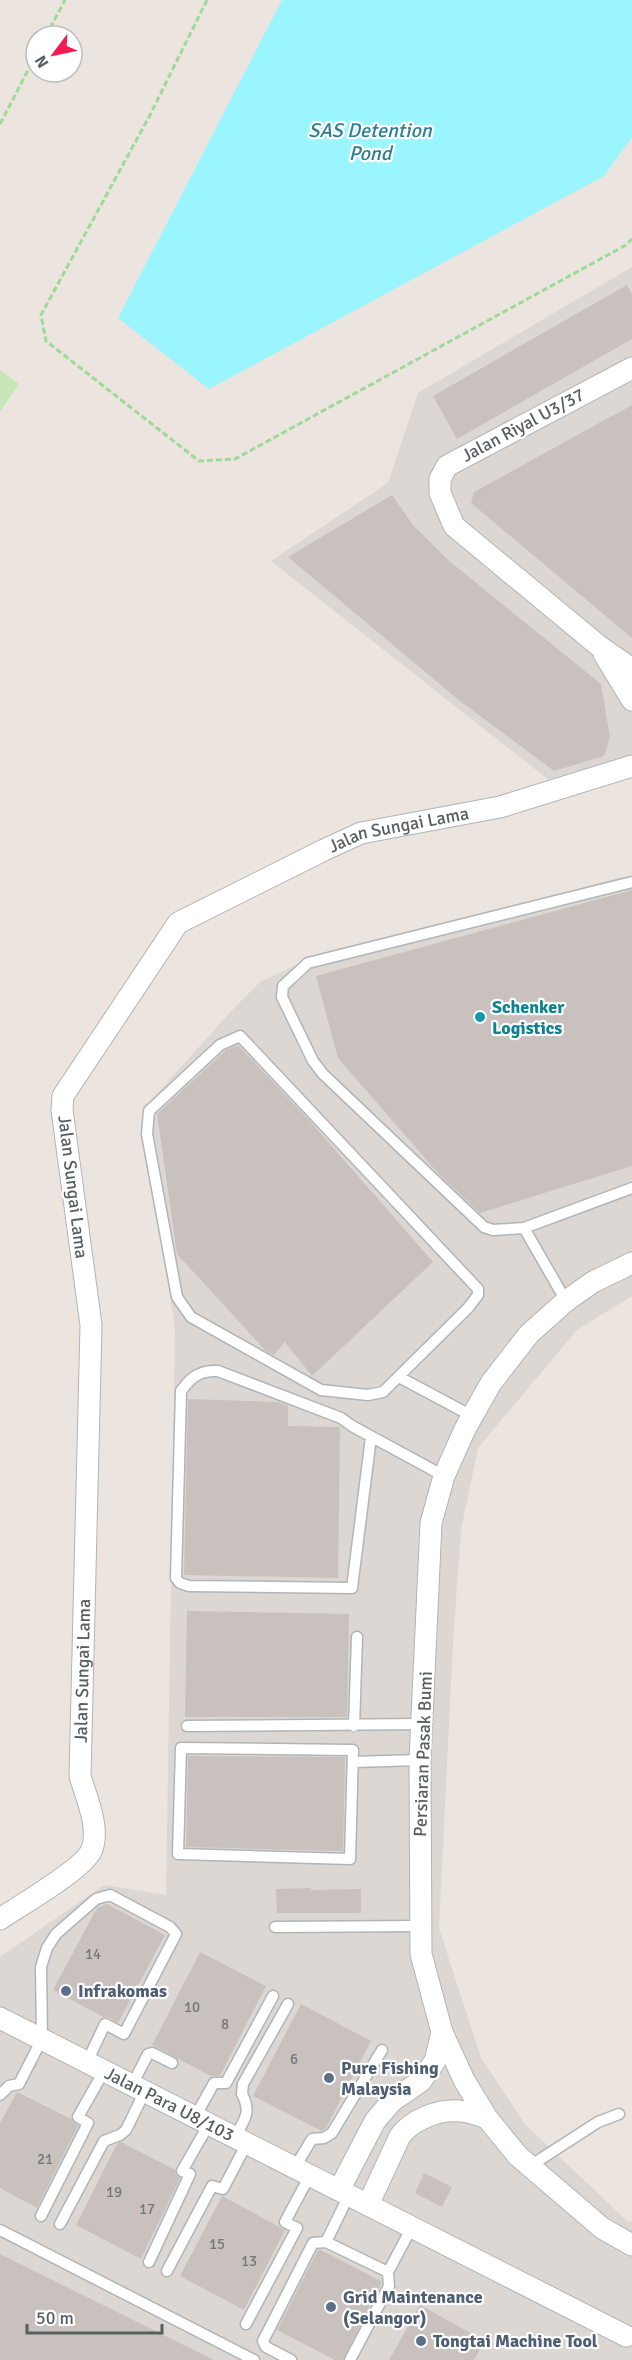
<svg xmlns="http://www.w3.org/2000/svg" width="632" height="2360" viewBox="0 0 632 2360" font-family="Signika,sans-serif">
	<style>
		.industrial { fill: #dcd7d3 }
		.green { fill: #c7e7b7 }
		.water { fill: #9bf5ff }
		.building { fill: #c9c1bd }
		.lines { fill: none; stroke-linecap: round; stroke-linejoin: round }
		.service-casing { stroke: #afb5b8; stroke-width: 13 }
		.minor-casing { stroke: #afb5b8; stroke-width: 23 }
		.path { stroke: #9ed999; stroke-width: 3; stroke-dasharray: 6 3; stroke-linecap: butt }
		.service { stroke: #fff; stroke-width: 10 }
		.minor { stroke: #fff; stroke-width: 21 }
		.culture-dot { fill: #0f9aa8; stroke: #fff; stroke-width: 2 }
		.service-dot { fill: #5c6f8a; stroke: #fff; stroke-width: 2 }
		.labels { text-anchor: middle; dominant-baseline: central; stroke-width: 4.5; stroke-linejoin: round; paint-order: stroke }
		.number-label { font-size: 15px; fill: #747878 }
		.street-label { font-size: 18px; fill: #575f61; stroke: #fff }
		.culture-label { font-size: 18px; font-weight: bold; fill: #0d838f; stroke: #fff; text-anchor: start }
		.service-label { font-size: 18px; font-weight: bold; fill: #4e5e75; stroke: #fff; text-anchor: start }
		.water-label { font-size: 20px; font-style: italic; fill: #2a8092; stroke: #fff }
	</style>
	<rect width="100%" height="100%" fill="#ece4de"/>
	<path class="industrial" d="M 632,267 L 632,755 L 550,781 L 271,561 L 388,483 L 418,393 Z
		M 622,877 L 632,877 L 632,1296 L 577,1330 L 478,1448 L 461,1530 L 453,1643 L 439,1928 L 481,2058 L 525,2124 L 627,2221 L 632,2222 L 632,2360 L 0,2360 L 0,1957 L 104,1885 L 166,1895 L 175,1329 L 148,1147 L 144,1108 L 236,1006 L 260,982 L 294,966 Z"/>
	<path class="green" d="M 0,370 L 19,384 L 0,412 Z"/>
	<path class="water" d="M 282,0 L 632,0 L 632,137 L 604,176 L 209,389 L 118,318 Z"/>
	<path class="building" d="M 627,285 L 632,294 L 632,339 L 457,439 L 433,396 Z
		M 632,405 L 632,638 L 471,503 L 474,492 Z
		M 392,495 L 413,525 L 448,560 L 601,684 L 610,737 L 604,756 L 554,771 L 460,701 L 288,557 Z
		M 632,890 L 632,1166 L 480,1213 L 437,1172 L 338,1058 L 316,976 Z
		M 238,1045 L 309,1120 L 433,1262 L 312,1376 L 285,1342 L 274,1355 L 266,1351 L 177,1254 L 157,1114 L 226,1050 Z
		M 188,1399 L 277,1402 L 288,1406 L 288,1426 L 340,1427 L 338,1578 L 184,1575 Z
		M 187,1611 L 349,1614 L 347,1717 L 185,1717 Z
		M 188,1756 L 345,1757 L 343,1851 L 186,1847 Z
		M 311,1888 L 311,1890 L 361,1889 L 361,1913 L 277,1913 L 276,1889 Z
		M 107,1904 L 165,1935 L 118,2023 L 108,2017 L 103,2017 L 53,1990 L 97,1908 Z
		M 200,1952 L 266,1986 L 220,2076 L 211,2076 L 152,2045 Z
		M 301,2004 L 371,2041 L 326,2128 L 322,2131 L 253,2096 Z
		M 17,2092 L 71,2119 L 78,2126 L 37,2208 L 0,2188 L 0,2123 Z
		M 121,2142 L 175,2170 L 176,2175 L 180,2178 L 141,2259 L 76,2225 L 117,2144 Z
		M 424,2173 L 452,2187 L 442,2207 L 415,2193 Z
		M 222,2196 L 285,2230 L 244,2310 L 180,2276 Z
		M 318,2250 L 321,2250 L 381,2281 L 381,2284 L 343,2360 L 335,2360 L 277,2330 Z
		M 0,2254 L 214,2360 L 0,2360 Z
		M 420,2305 L 485,2341 L 474,2360 L 389,2360 Z"/>
	<g class="lines">
		<defs>
			<path id="service" d="M 240,1036 L 478,1289 L 478,1295 L 468,1308 L 383,1392 L 368,1395 L 321,1390 L 191,1317 L 177,1297 L 147,1134 L 149,1111 L 220,1045 Z
				M 524,1228 L 493,1230 L 484,1227 L 323,1074 L 313,1061 L 282,997 L 283,986 L 308,963 L 632,882
				M 566,1301 L 524,1228 L 632,1188
				M 399,1377 L 472,1416
				M 371,1437 L 352,1588 L 189,1586 L 180,1583 L 176,1578 L 181,1391 C 191,1377 200,1370 218,1371 L 341,1418 L 352,1426 L 444,1476
				M 187,1726 L 422,1724
				M 354,1726 L 357,1637
				M 181,1748 L 353,1750 L 350,1859 L 178,1854 Z
				M 353,1762 L 420,1760
				M 275,1927 L 420,1926
				M 132,2085 L 148,2054 L 152,2053 L 172,2063
				M 0,2095 L 9,2086 L 19,2084 L 42,2039 L 41,1967 L 47,1948 L 56,1934 L 96,1899 L 110,1895 L 170,1927 L 176,1934 L 124,2034 L 105,2024 L 87,2062
				M 195,2117 L 214,2083 L 226,2083 L 273,1996
				M 235,2137 C 244,2120 252,2113 242,2094 L 243,2084 L 288,2004
				M 530,2166 L 598,2122 L 619,2114
				M 295,2167 L 312,2139 L 324,2138 L 332,2133 L 382,2050
				M 41,2216 L 88,2123 L 78,2117 L 104,2071
				M 60,2224 L 104,2141 L 120,2135 L 126,2130 L 145,2091
				M 0,2230 L 254,2360
				M 326,2242 L 349,2195
				M 149,2262 L 190,2174 L 182,2171 L 209,2124
				M 167,2271 L 212,2186 L 223,2189 L 247,2143
				M 246,2324 L 297,2228 L 285,2222 L 310,2175
				M 291,2360 L 266,2347 L 263,2341 L 313,2243 L 326,2242 L 388,2272
				M 350,2360 L 389,2286 L 388,2272 L 412,2227"/>
			<g id="minor">
				<path d="M 632,368 L 447,466 L 440,479 L 440,493 L 454,526 L 599,646 L 632,669"/>
				<path d="M 604,654 L 632,700"/>
				<path d="M 632,1263 L 593,1282 L 566,1301 L 529,1334 L 491,1383 L 465,1429 L 444,1476 L 431,1523 L 420,1760 L 421,1954 L 442,2032 L 464,2080 L 487,2118 L 518,2156 L 602,2228 L 632,2245"/>
				<path id="s1" d="M 0,1919 C 19,1906 86,1868 92,1849 C 100,1827 86,1797 80,1776 L 91,1325 L 62,1110 L 63,1096 L 178,923 L 324,850 L 361,833 L 500,807 L 632,766"/>
				<path id="s2" d="M 0,2018 L 626,2336"/>
				<path d="M 339,2190 L 375,2121 L 392,2101 L 421,2081 L 435,2061 L 442,2032"/>
				<path d="M 368,2205 L 400,2136 C 412,2120 438,2109 459,2111 C 468,2111 478,2115 487,2118"/>
			</g>
		</defs>
		<use href="#service" class="service-casing"/>
		<use href="#minor" class="minor-casing"/>
		<path class="path" d="M 207,0 L 150,115 L 41,315 L 46,341 L 199,461 L 235,459 L 626,245 L 632,239
			M 46,36 L 65,0
			M 0,124 L 36,55"/>
		<use href="#service" class="service"/>
		<use href="#minor" class="minor"/>
	</g>
	<circle class="culture-dot" cx="480" cy="1017" r="6"/>
	<g class="service-dot">
		<circle cx="66" cy="1991" r="6"/>
		<circle cx="329" cy="2078" r="6"/>
		<circle cx="331" cy="2307" r="6"/>
		<circle cx="421" cy="2341" r="6"/>
	</g>
	<g class="labels">
		<g class="number-label">
			<text x="93" y="1954">14</text>
			<text x="192" y="2007">10</text>
			<text x="225" y="2024">8</text>
			<text x="294" y="2059">6</text>
			<text x="45" y="2159">21</text>
			<text x="114" y="2192">19</text>
			<text x="147" y="2209">17</text>
			<text x="217" y="2244">15</text>
			<text x="249" y="2261">13</text>
		</g>
		<g class="street-label">
			<text transform="translate(523 425) rotate(-28)">Jalan Riyal U3/37</text>
			<text stroke="none"><textPath href="#s1" startOffset="1323">Jalan Sungai Lama</textPath></text>
			<text transform="translate(73 1187) rotate(83)">Jalan Sungai Lama</text>
			<text stroke="none"><textPath href="#s1" startOffset="297">Jalan Sungai Lama</textPath></text>
			<text transform="translate(423 1754) rotate(-88)">Persiaran Pasak Bumi</text>
			<text stroke="none"><textPath href="#s2" startOffset="190">Jalan Para U8/103</textPath></text>
		</g>
		<g class="culture-label">
			<text x="492" y="1007">Schenker<tspan x="492" dy="21">Logistics</tspan></text>
		</g>
		<g class="service-label">
			<text x="78" y="1991">Infrakomas</text>
			<text x="341" y="2068">Pure Fishing<tspan x="341" dy="21">Malaysia</tspan></text>
			<text x="343" y="2297">Grid Maintenance<tspan x="343" dy="21">(Selangor)</tspan></text>
			<text x="433" y="2341">Tongtai Machine Tool</text>
		</g>
		<g class="water-label">
			<text x="370" y="130">SAS Detention<tspan x="370" dy="23">Pond</tspan></text>
		</g>
	</g>
	<g transform="translate(54 54) rotate(238)"><circle r="28" fill="#ffffff" stroke="#bcbfc0" stroke-width="1.5"/>
	<path d="M0-4.5L10 22L0 15L-10 22Z" fill="#f61a52"/>
	<text y="-9" font-size="16" font-weight="bold" text-anchor="middle" fill="#575f61">N</text>
	</g>
	<path d="M27 2324v9h135v-9" fill="none" stroke="#575f61" stroke-width="3"/>
	<text x="36" y="2324" font-size="18" fill="#575f61" stroke="#ffffff" stroke-width="4.5" paint-order="stroke">50 m</text>
</svg>
